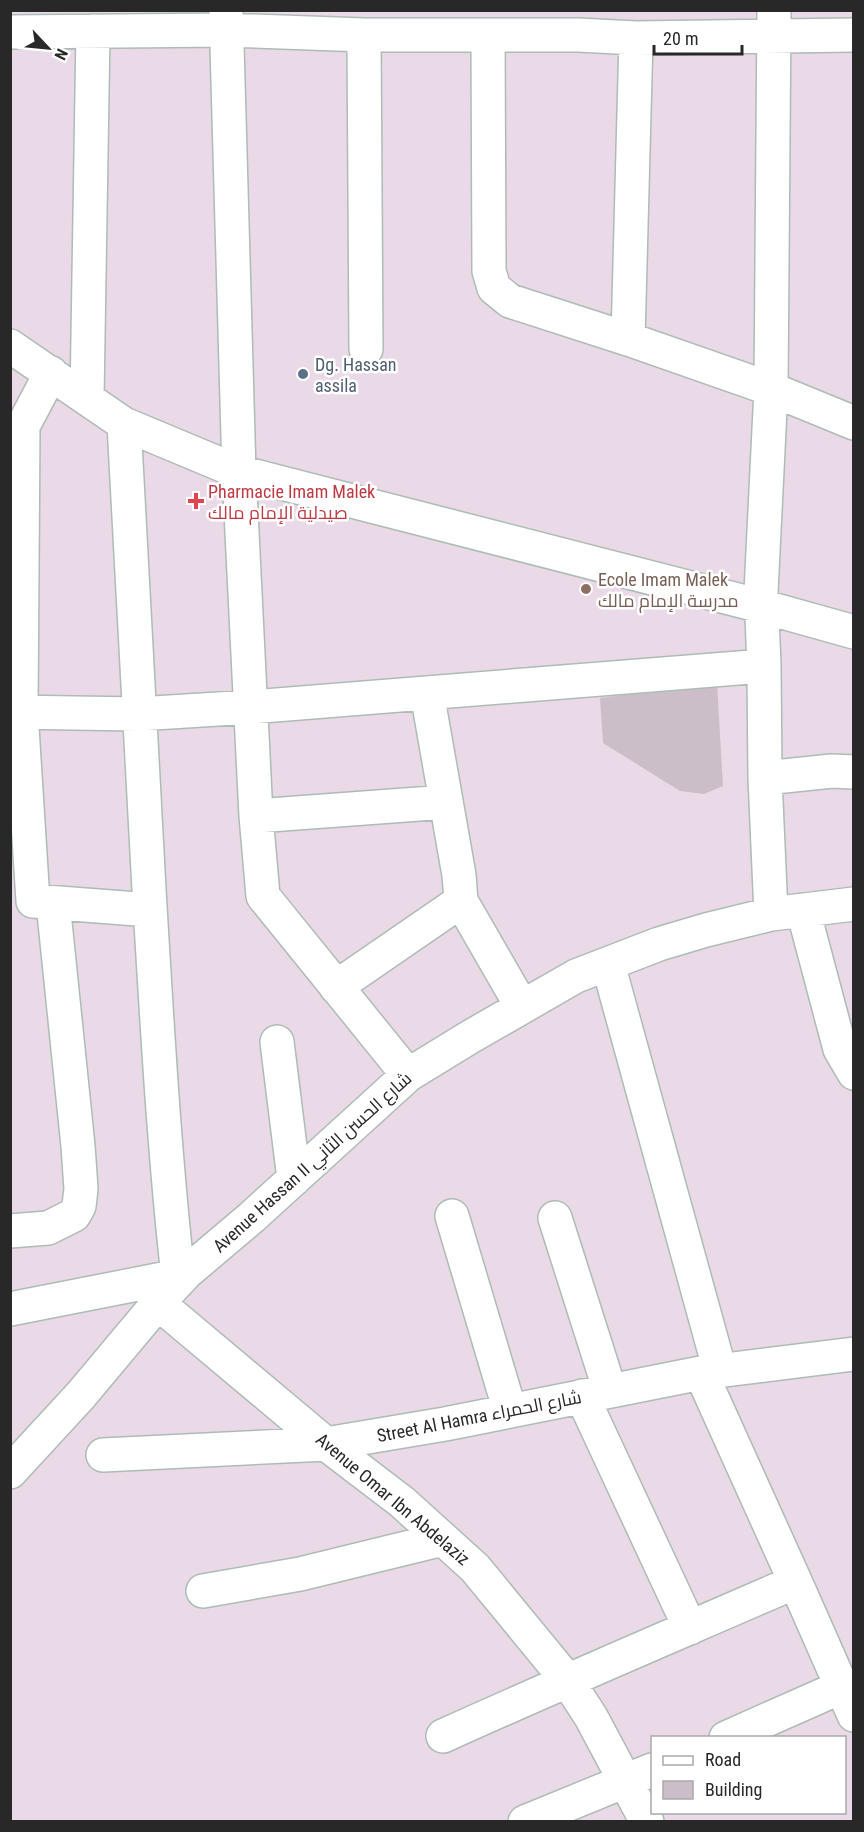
<svg xmlns="http://www.w3.org/2000/svg" width="864" height="1832" viewBox="0 0 864 1832" font-family="'Roboto Condensed',Cairo,sans-serif">
	<style>
		.building { fill: #ccbec8 }
		.lines { fill: none; stroke-linecap: round; stroke-linejoin: round }
		.minor-casing { stroke: #adbcb4; stroke-width: 36 }
		.minor { stroke: #fff; stroke-width: 33 }
		.service-dot { fill: #5c6f8a; stroke: #fff; stroke-width: 2 }
		.health-dot { fill: #e0444e; stroke: #fff; stroke-width: 2 }
		.education-dot { fill: #8d6e63; stroke: #fff; stroke-width: 2 }
		.labels { text-anchor: middle; dominant-baseline: central; stroke-width: 5; stroke-linejoin: round; paint-order: stroke }
		.service-label { font-size: 18px; fill: #4e5e75; stroke: #fff; text-anchor: start }
		.health-label { font-size: 18px; fill: #be3a42; stroke: #fff; text-anchor: start }
		.education-label { font-size: 18px; fill: #785e54; stroke: #fff; text-anchor: start }
		.street-label { font-size: 18px; fill: #282828; stroke: #fff }
	</style>
	<rect width="100%" height="100%" fill="#ead9e6"/>
	<path class="building" d="M 717,683 L 723,786 L 704,794 L 680,791 L 603,743 L 600,698 Z"/>
	<g class="lines">
		<defs>
			<path id="minor" d="M 226,10 L 239,472 L 256,816 L 263,896 L 408,1075
				M 10,32 L 226,30 L 364,35 L 578,35 L 636,38 L 854,35
				M 364,35 L 366,349
				M 488,35 L 489,271 L 494,288 L 510,301 L 628,339 L 771,389 L 854,423
				M 628,339 L 636,38
				M 10,346 L 124,424 L 239,472 L 761,606 L 854,632
				M 87,398 L 93,31
				M 124,424 C 132,591 141,757 151,923 C 158,1041 165,1159 178,1276
				M 427,693 L 459,875 L 461,901 L 522,1007
				M 10,712 L 138,714 L 250,707 L 764,666
				M 765,778 L 832,771 L 854,772
				M 256,816 L 446,802
				M 33,901 L 21,712 L 23,426 L 51,373
				M 33,901 L 150,910
				M 803,910 L 840,1049 L 854,1073
				M 771,914 L 765,778 L 764,666 L 761,592 L 771,389 L 774,10
				M 608,964 L 720,1371
				M 336,987 L 461,901
				M 277,1042 L 294,1179
				M 452,1216 L 510,1411
				M 555,1218 L 610,1391
				M 10,1231 L 48,1228 L 74,1215 L 79,1206 L 81,1189 L 78,1146 L 53,903
				M 158,1303 L 326,1444 L 402,1502 L 475,1568 L 567,1680 L 591,1717 L 647,1822
				M 10,1309 L 183,1275
				M 701,1373 L 799,1590 L 854,1715
				M 582,1396 L 690,1628
				M 103,1455 L 326,1444 L 445,1424 L 701,1373 L 854,1354
				M 10,1472 L 81,1395 L 158,1303 L 187,1272 L 252,1217 L 408,1075 L 470,1037 L 576,976 L 659,944 L 706,930 L 771,914 L 854,904
				M 203,1591 L 300,1574 L 443,1539
				M 443,1736 C 560,1683 678,1633 795,1582
				M 726,1738 L 841,1687
				M 525,1822 L 652,1770"/>
		</defs>
		<use href="#minor" class="minor-casing"/>
		<use href="#minor" class="minor"/>
	</g>
	<circle class="service-dot" cx="303" cy="374" r="6"/>
	<path class="health-dot" d="M193 492h6v6h6v6h-6v6h-6v-6h-6v-6h6z"/>
	<circle class="education-dot" cx="586" cy="589" r="6"/>
	<g class="labels">
		<g class="service-label">
			<text x="315" y="364">Dg. Hassan<tspan x="315" dy="21">assila</tspan></text>
		</g>
		<g class="health-label">
			<text x="208" y="491">Pharmacie Imam Malek<tspan x="208" dy="21">صيدلية الإمام مالك</tspan></text>
		</g>
		<g class="education-label">
			<text x="598" y="579">Ecole Imam Malek<tspan x="598" dy="21">مدرسة الإمام مالك</tspan></text>
		</g>
		<g class="street-label">
			<text transform="translate(312 1162) rotate(-42)">Avenue Hassan II شارع الحسن الثاني</text>
			<text transform="translate(479 1416) rotate(-11)">Street Al Hamra شارع الحمراء</text>
			<text transform="translate(393 1499) rotate(40)">Avenue Omar Ibn Abdelaziz</text>
		</g>
	</g>
	<rect width="864" height="1832" fill="none" stroke="#282828" stroke-width="24"/>
	<rect x="651" y="1736" width="195" height="78" fill="#ffffff" stroke="#a9a9a9" stroke-width="1.5"/>
	<rect x="663" y="1756" width="30" height="9" fill="#ffffff" stroke="#a9a9a9" stroke-width="1.5"/>
	<text x="705" y="1766" font-size="18" fill="#282828">Road</text>
	<rect x="663" y="1781" width="30" height="18" fill="#ccbec8" stroke="#a9a9a9" stroke-width="1.5"/>
	<text x="705" y="1796" font-size="18" fill="#282828">Building</text>
	<g transform="translate(48 48) rotate(116)" stroke="#ffffff" stroke-width="4.5" paint-order="stroke">
	<path d="M0-4.5L10 22L0 15L-10 22Z" fill="#282828"/>
	<text y="-9" font-size="16" font-weight="bold" text-anchor="middle" fill="#282828">N</text>
	</g>
	<path d="M654 45v9h88v-9" fill="none" stroke="#282828" stroke-width="3"/>
	<text x="663" y="45" font-size="18" fill="#282828" stroke="#ffffff" stroke-width="4.5" paint-order="stroke">20 m</text>
</svg>
